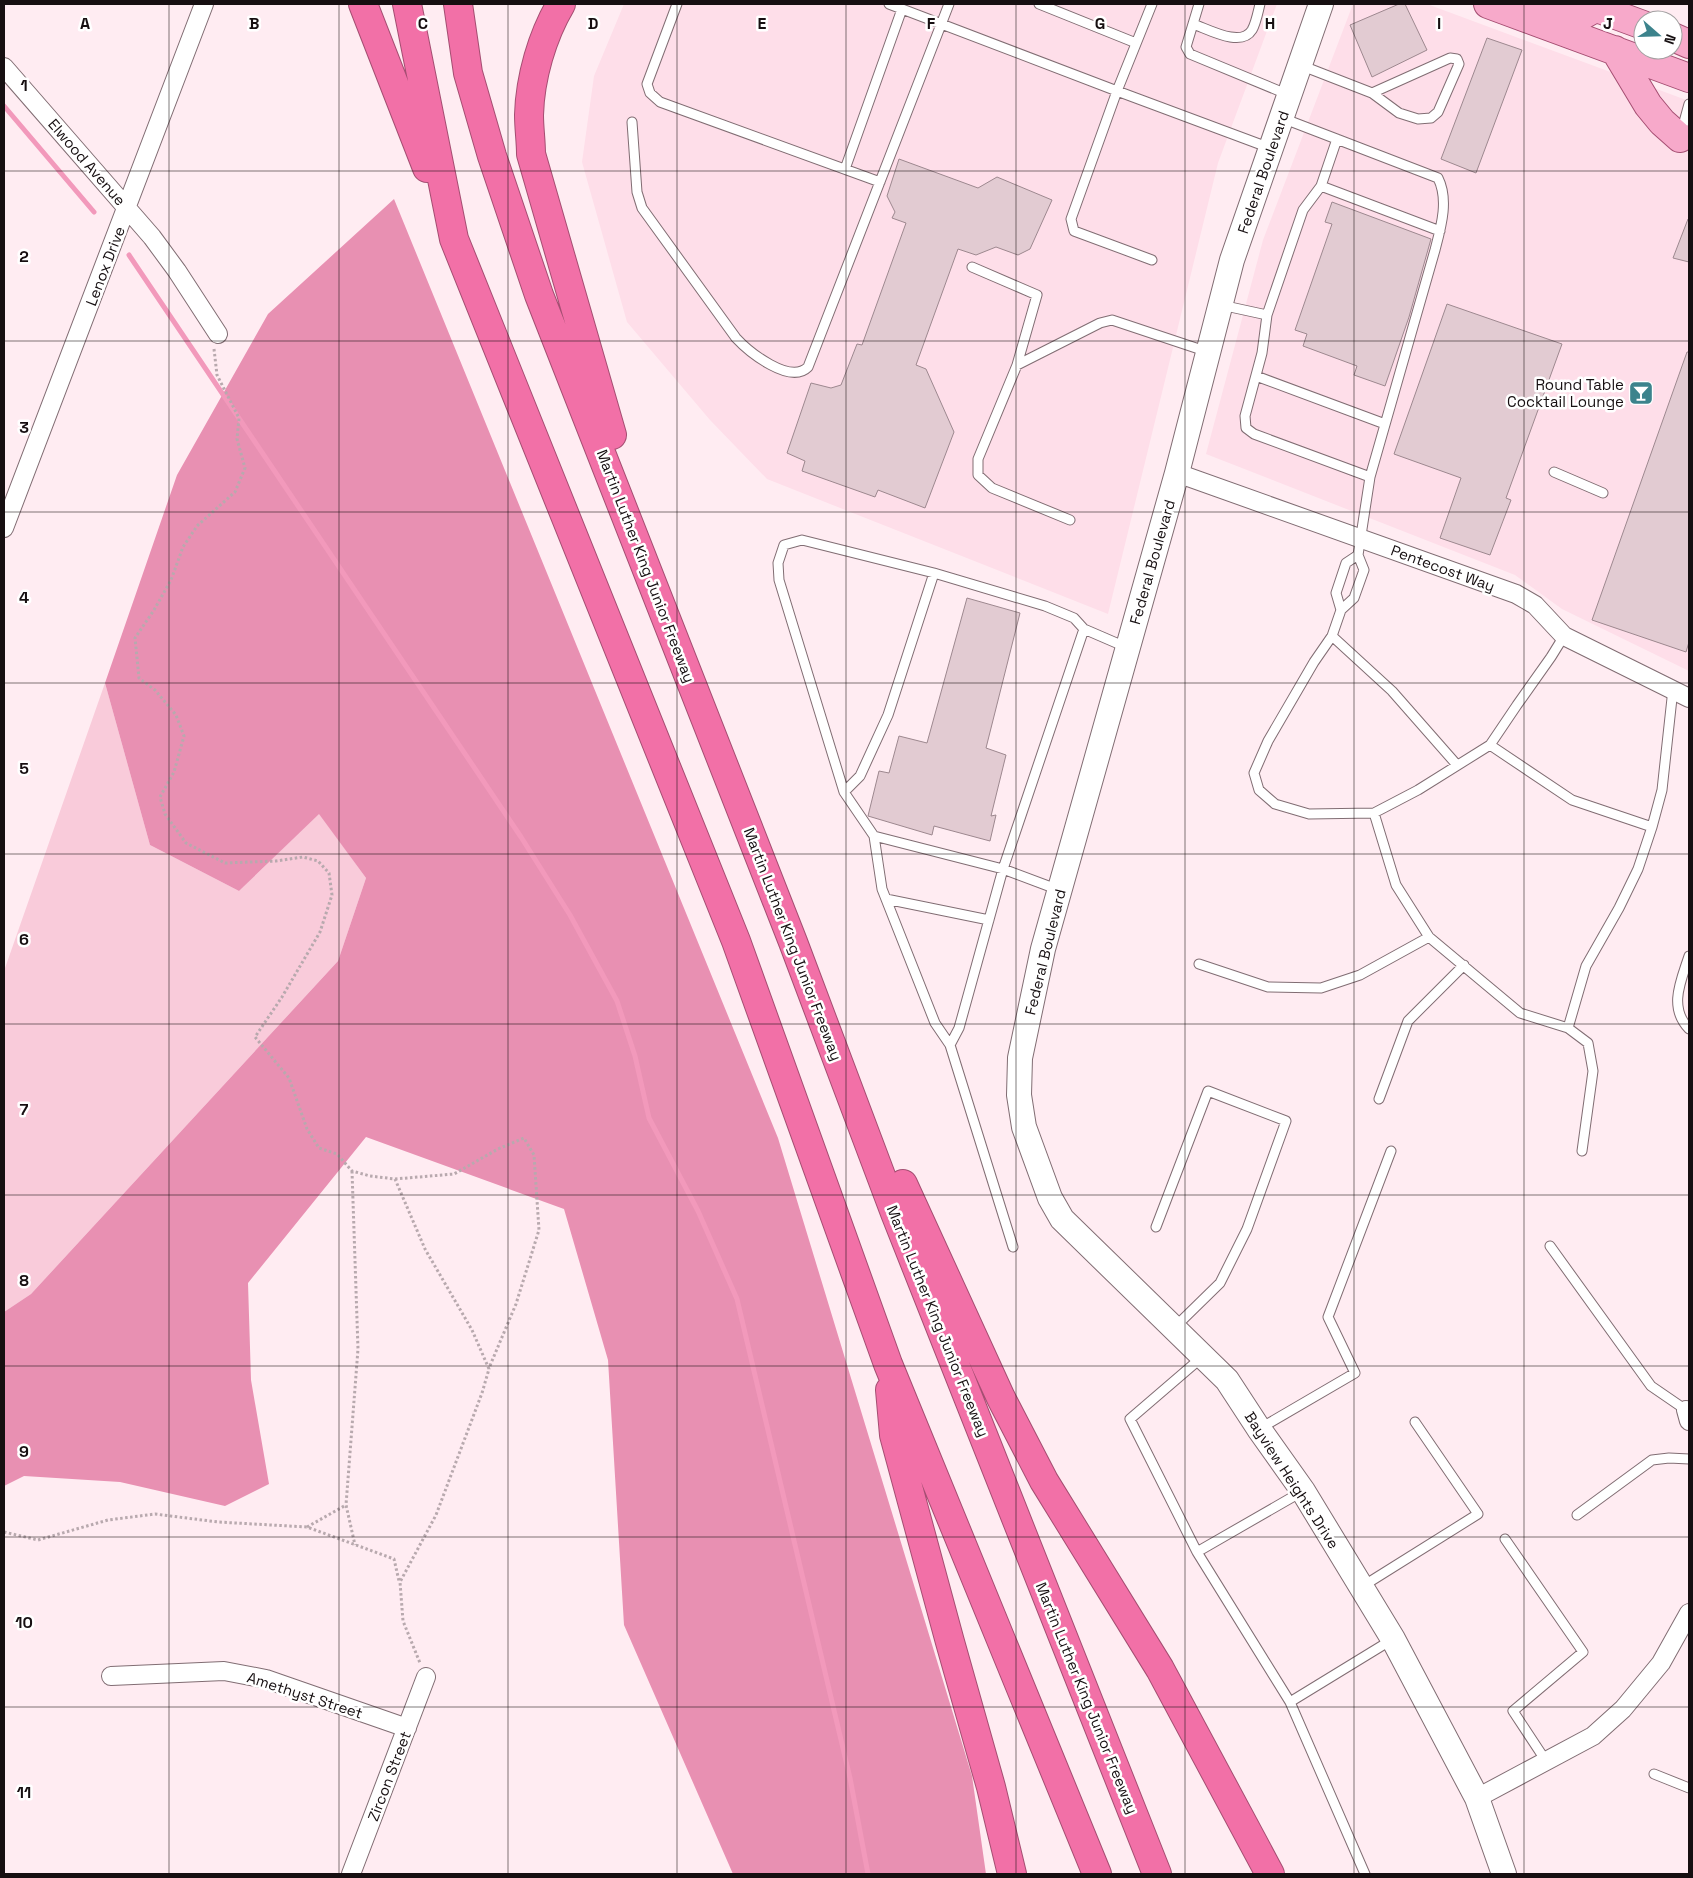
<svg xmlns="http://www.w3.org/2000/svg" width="1693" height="1878" viewBox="0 0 1693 1878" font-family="'Space Grotesk',sans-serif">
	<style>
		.built { fill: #fedee9 }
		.green { fill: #f9cbda }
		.forest { fill: #e890b2 }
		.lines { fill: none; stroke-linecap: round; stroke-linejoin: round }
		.stream { stroke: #f299bb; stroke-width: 5 }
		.building { fill: #e2cbd2; stroke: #9d888f }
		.service-casing { stroke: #816d73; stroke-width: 11 }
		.minor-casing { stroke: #816d73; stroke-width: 20 }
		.secondary-casing { stroke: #816d73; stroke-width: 26 }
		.primary-casing { stroke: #a54e72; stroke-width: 30 }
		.motorway-casing { stroke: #a54e72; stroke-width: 30 }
		.path { stroke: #b8a9ae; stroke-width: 3; stroke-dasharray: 2.5 2.5; stroke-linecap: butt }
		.service { stroke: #fff; stroke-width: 9 }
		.minor { stroke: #fff; stroke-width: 18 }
		.secondary { stroke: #fff; stroke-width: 24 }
		.primary { stroke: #f7a9ca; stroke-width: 28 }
		.motorway { stroke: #f270a7; stroke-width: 28 }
		.grid { fill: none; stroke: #160f11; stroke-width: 1; stroke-opacity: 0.55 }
		.labels { text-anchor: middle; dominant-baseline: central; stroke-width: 5; stroke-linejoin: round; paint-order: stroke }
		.street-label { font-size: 15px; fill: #160f11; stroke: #fff }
		.poi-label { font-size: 15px; fill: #160f11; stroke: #fff; text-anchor: end }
		.grid-label { font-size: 16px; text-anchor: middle; font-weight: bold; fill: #160f11; stroke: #fff; stroke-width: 5; stroke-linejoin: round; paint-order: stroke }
	</style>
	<rect width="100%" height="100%" fill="#ffecf2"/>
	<path class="built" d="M 624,4 L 1277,4 L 1218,163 L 1108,614 L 767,479 L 710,420 L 627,322 L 582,162 L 594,76 Z
		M 1353,4 L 1427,4 L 1689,101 L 1689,671 L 1562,609 L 1515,575 L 1206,454 L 1263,240 Z"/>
	<path class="green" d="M 105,683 L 150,845 L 239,891 L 319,813 L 366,878 L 338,961 L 31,1294 L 4,1312 L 4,971 Z"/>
	<path class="forest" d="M 394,199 L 778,1138 L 972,1776 L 986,1874 L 733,1874 L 624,1625 L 608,1360 L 564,1209 L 366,1137 L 248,1283 L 251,1380 L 269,1484 L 225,1506 L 120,1482 L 24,1476 L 4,1486 L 4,1312 L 31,1294 L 338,961 L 366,878 L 319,814 L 239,891 L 150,845 L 105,683 L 177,475 L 268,314 Z"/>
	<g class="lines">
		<path class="stream" d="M 4,106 L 94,212
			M 129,255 L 521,837 L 570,915 L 617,1001 L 635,1056 L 649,1118 L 698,1211 L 737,1299 L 850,1778 L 868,1874"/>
	</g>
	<path class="building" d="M 1399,4 L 1405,4 L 1427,50 L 1372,77 L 1350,25 Z
		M 1487,38 L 1522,50 L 1476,173 L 1441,159 Z
		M 899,159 L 978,188 L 997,177 L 1052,200 L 1030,249 L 1018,255 L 996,247 L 976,255 L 958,249 L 916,365 L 926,369 L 954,432 L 925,508 L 878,490 L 875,497 L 802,471 L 805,461 L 787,453 L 811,383 L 831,388 L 841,385 L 857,344 L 862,345 L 906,223 L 892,218 L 895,212 L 887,196 Z
		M 1332,202 L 1431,239 L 1409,317 L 1385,386 L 1354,375 L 1357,366 L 1303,346 L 1307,334 L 1295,330 L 1332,224 L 1325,222 Z
		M 1688,219 L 1689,219 L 1689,262 L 1673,258 Z
		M 1447,304 L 1562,344 L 1506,498 L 1511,500 L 1490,555 L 1440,538 L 1461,478 L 1394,454 Z
		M 1687,352 L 1689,352 L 1689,642 L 1686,652 L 1592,620 Z
		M 967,598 L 1020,613 L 986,748 L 1006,755 L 991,816 L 996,815 L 990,841 L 934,826 L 932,835 L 868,816 L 879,771 L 889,773 L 899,736 L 927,743 Z"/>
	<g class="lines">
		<defs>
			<path id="service" d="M 677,4 L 647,84 L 650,93 L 660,102 L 880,182
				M 889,4 L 1117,91 L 1071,219 L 1074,231 L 1152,260
				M 1039,4 L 1136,43
				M 1152,4 L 1117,91 L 1270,148
				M 1199,4 L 1186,47 L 1190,54 L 1289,95
				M 1193,24 C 1208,29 1241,48 1252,30 C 1256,23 1258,12 1260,4
				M 1300,65 L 1372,93 L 1399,113 L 1418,119 L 1431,118 L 1438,112 L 1459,64 L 1457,59 L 1450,58 L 1372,93
				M 1282,118 L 1438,178 C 1449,200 1441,227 1435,250 L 1370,477 L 1358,555 L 1364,570 L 1354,598 L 1341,610 L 1332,636 L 1314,662 L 1268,741 L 1254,773 L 1259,790 L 1275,804 L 1309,814 L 1374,813 L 1418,790 L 1490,745 L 1517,705 L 1551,657 L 1564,636
				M 632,122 L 637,192 L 642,208 L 736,338 C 749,352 790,385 808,367 L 949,4
				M 1681,133 L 1689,104
				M 845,169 L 902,9
				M 1321,186 L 1440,231
				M 972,267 L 1037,295 L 1017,365 L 1100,323 L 1112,320 L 1208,352
				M 1221,305 L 1267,315 L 1262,353 L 1245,416 L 1246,428 L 1254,434 L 1370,477
				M 1267,315 L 1303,210 L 1321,186 L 1337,139
				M 1017,365 L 978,459 L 978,475 L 992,488 L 1070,520
				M 1256,376 L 1385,424
				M 1554,472 L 1603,493
				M 1341,610 L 1336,593 L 1346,563 L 1358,555
				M 1084,629 L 1003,869 L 959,1028 L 950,1045 L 935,1023 L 882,889 L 874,836 L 844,792 L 779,580 L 778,563 L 784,545 L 802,540 L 934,573 L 1045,606 L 1074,618 L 1084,629 L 1128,648
				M 1332,636 L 1392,691 L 1457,765
				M 1490,745 L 1572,800 L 1652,827
				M 844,792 L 860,776 L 888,715 L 934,573
				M 1374,813 L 1396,885 L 1429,937 L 1520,1013 L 1568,1028 L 1586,966 L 1619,908 L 1638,869 L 1652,827 L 1662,790 L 1673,689
				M 874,836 L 1003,869 L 1059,890
				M 886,899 L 989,920
				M 1689,956 C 1681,981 1668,1007 1689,1029
				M 1199,964 L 1268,987 L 1321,988 L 1360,975 L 1429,937
				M 1568,1028 L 1588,1043 L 1593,1071 L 1582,1151
				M 950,1045 L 1013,1247
				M 1379,1099 L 1408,1021 L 1464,965
				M 1156,1227 L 1208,1091 L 1286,1121 L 1247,1229 L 1220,1283 L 1174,1328
				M 1550,1246 L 1651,1386 L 1686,1410
				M 1201,1358 L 1130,1419 L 1197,1552 L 1290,1702
				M 1259,1429 L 1355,1373 L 1328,1317 L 1391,1151
				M 1577,1515 L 1652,1460 L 1669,1458 L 1689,1459
				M 1505,1539 L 1583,1652 L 1513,1711 L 1546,1761
				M 1197,1552 L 1303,1491
				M 1363,1586 L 1478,1514 L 1415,1422
				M 1654,1774 L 1689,1788
				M 1365,1874 L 1290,1702 L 1393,1639"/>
			<path id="minor" d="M 4,67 L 152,237 L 177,271 L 218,334
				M 1177,473 L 1516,594 L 1535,605 L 1564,636 L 1689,698
				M 4,528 L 204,4
				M 1686,1410 L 1689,1421
				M 111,1676 L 224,1671 L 266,1679 L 407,1728
				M 1477,1798 L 1593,1736 L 1623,1709 L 1661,1663 L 1689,1613
				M 351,1874 L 426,1677"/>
			<path id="secondary" d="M 1321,4 L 1232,260 L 1177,473 L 1043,949 L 1020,1058 L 1019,1095 L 1024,1127 L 1050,1198 L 1062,1219 L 1227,1380 L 1259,1429 L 1303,1491 L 1393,1639 L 1477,1798 L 1504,1874"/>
			<path id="primary" d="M 1488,4 L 1689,78
				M 1545,4 L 1581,16 L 1590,11 L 1593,6
				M 1586,4 L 1643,25
				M 1673,37 L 1689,44
				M 1615,50 L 1648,105 L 1662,122 L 1680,138"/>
			<path id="motorway" d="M 363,4 L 427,168
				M 407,4 L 454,239 L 736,941 L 888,1364 L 1097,1874
				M 458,4 L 468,73 L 492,156 L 539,295 L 793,942 L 895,1213 L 1157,1874
				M 561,4 C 542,36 530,78 529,115 C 529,128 531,141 531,154 L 612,435
				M 903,1184 L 1001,1398 L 1044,1481 L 1160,1669 L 1270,1874
				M 890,1390 L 894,1435 L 950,1642 L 991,1787 L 1012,1874"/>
		</defs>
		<use href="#service" class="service-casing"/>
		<use href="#minor" class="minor-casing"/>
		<use href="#secondary" class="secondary-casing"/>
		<use href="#primary" class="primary-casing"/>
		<use href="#motorway" class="motorway-casing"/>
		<path class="path" d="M 214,349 L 217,375 L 239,418 L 237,439 L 245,468 L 235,492 L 197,526 L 183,547 L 171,580 L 154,610 L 135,638 L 139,678 L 155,690 L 176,715 L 184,736 L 174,772 L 160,797 L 165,814 L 186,843 L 225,863 L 276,861 L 303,857 L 318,861 L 329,873 L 332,895 L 320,932 L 282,997 L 255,1037 L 289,1078 L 307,1129 L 319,1148 L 337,1154 L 352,1171 L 370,1176 L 395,1179 L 425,1249 L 472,1330 L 489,1369 L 482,1393 L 436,1515 L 400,1582 L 403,1621 L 420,1663
			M 352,1171 L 358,1349 L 346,1505 L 355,1545
			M 395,1179 L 454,1174 L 498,1149 L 524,1138 L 534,1155 L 539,1230 L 516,1304 L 489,1368
			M 307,1527 L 346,1505
			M 4,1532 L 38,1540 L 108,1520 L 155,1514 L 218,1522 L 307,1527 L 394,1559 L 399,1581"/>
		<use href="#service" class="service"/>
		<use href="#minor" class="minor"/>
		<use href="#secondary" class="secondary"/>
		<use href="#primary" class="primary"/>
		<use href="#motorway" class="motorway"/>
	</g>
	<path class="grid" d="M 169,4 L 169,1874M 339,4 L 339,1874M 508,4 L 508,1874M 677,4 L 677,1874M 846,4 L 846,1874M 1016,4 L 1016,1874M 1185,4 L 1185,1874M 1354,4 L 1354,1874M 1524,4 L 1524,1874M 4,171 L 1689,171M 4,341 L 1689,341M 4,512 L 1689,512M 4,683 L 1689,683M 4,854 L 1689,854M 4,1024 L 1689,1024M 4,1195 L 1689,1195M 4,1366 L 1689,1366M 4,1537 L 1689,1537M 4,1707 L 1689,1707"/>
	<defs>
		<symbol id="bar-square" viewBox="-11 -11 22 22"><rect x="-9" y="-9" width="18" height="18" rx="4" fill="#3c838c" stroke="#fff"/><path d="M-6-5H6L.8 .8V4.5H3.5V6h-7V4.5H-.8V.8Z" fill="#fff"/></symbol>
	</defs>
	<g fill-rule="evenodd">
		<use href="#bar-square" x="1627" y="379" width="28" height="28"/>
	</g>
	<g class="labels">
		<g class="street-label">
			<text transform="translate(87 162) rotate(49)">Elwood Avenue</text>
			<text transform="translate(1263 172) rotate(-71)">Federal Boulevard</text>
			<text transform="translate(105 266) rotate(-69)">Lenox Drive</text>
			<text transform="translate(1152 562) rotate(-74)">Federal Boulevard</text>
			<text transform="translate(646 566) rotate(69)">Martin Luther King Junior Freeway</text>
			<text transform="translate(1443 568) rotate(20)">Pentecost Way</text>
			<text transform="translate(793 944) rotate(69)">Martin Luther King Junior Freeway</text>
			<text transform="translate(1045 952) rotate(-76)">Federal Boulevard</text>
			<text transform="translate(938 1321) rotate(68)">Martin Luther King Junior Freeway</text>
			<text transform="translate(1292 1480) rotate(57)">Bayview Heights Drive</text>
			<text transform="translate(305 1695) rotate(18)">Amethyst Street</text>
			<text transform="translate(1087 1698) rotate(68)">Martin Luther King Junior Freeway</text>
			<text transform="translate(389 1776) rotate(-69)">Zircon Street</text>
		</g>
		<g class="poi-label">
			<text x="1624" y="384">Round Table<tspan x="1624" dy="17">Cocktail Lounge</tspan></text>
		</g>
	</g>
	<g class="grid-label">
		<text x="85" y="29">A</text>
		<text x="254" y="29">B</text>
		<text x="423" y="29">C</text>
		<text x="593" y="29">D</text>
		<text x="762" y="29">E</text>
		<text x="931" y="29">F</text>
		<text x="1100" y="29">G</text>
		<text x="1270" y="29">H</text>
		<text x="1439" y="29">I</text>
		<text x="1608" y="29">J</text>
		<text x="24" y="91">1</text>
		<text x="24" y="262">2</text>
		<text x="24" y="433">3</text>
		<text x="24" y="603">4</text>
		<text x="24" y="774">5</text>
		<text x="24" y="945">6</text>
		<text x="24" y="1115">7</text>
		<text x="24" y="1286">8</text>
		<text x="24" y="1457">9</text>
		<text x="24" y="1628">10</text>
		<text x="24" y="1798">11</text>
	</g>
	<rect width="1693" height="1878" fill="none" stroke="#160f11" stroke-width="10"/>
	<g transform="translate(1658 35) rotate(110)"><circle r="24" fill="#ffffff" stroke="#a29fa0"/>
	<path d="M0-4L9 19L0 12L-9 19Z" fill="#3c838c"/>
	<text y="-8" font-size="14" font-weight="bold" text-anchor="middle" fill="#160f11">N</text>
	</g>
</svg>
